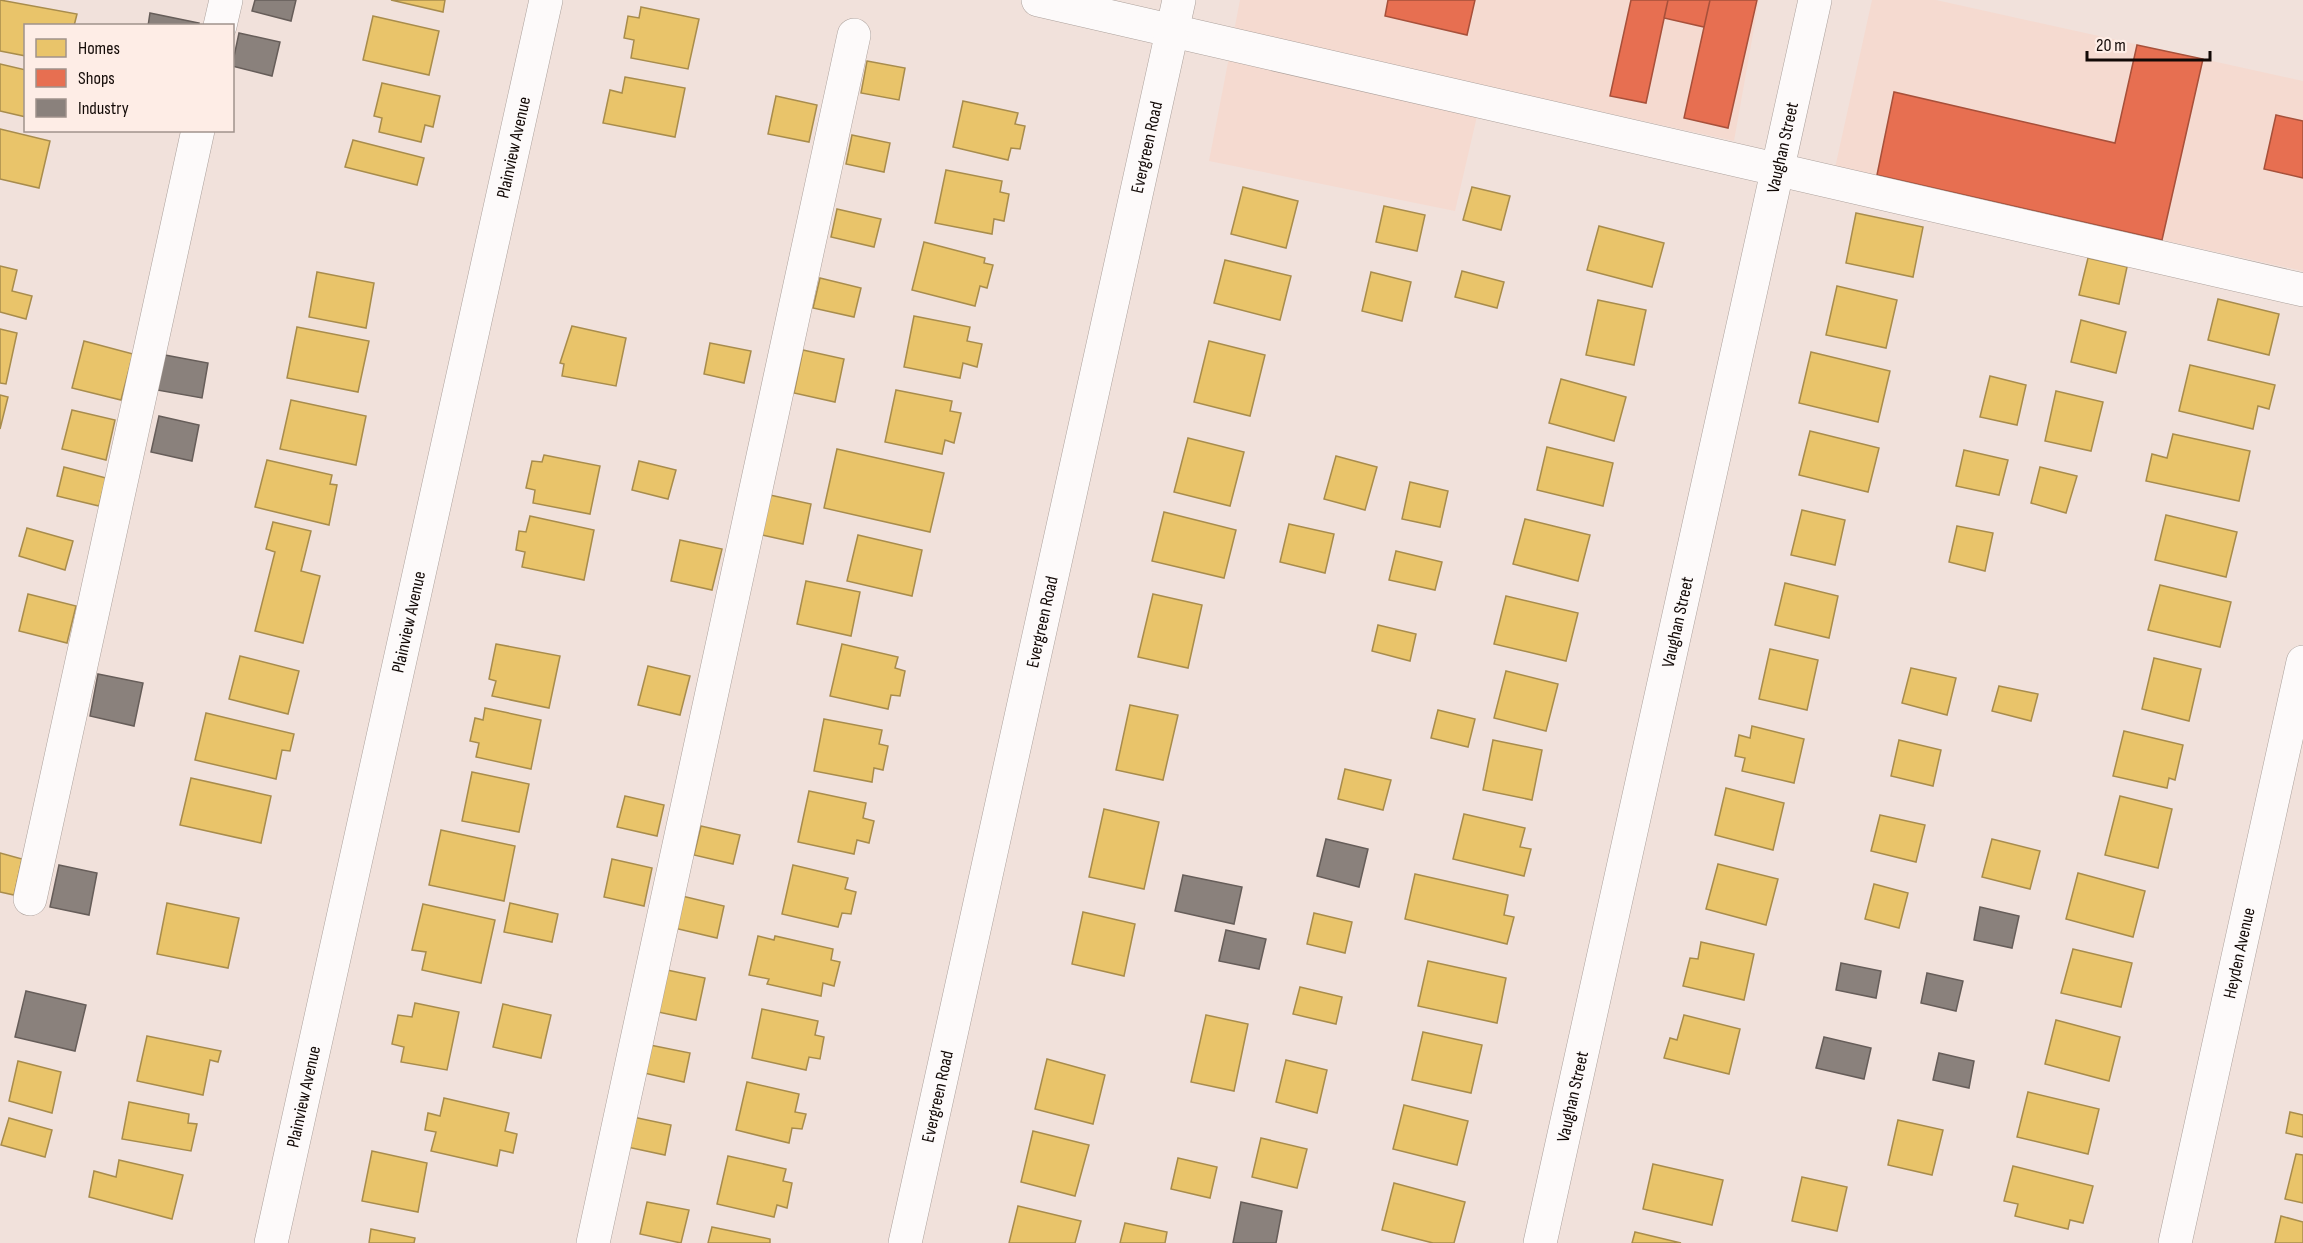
<svg xmlns="http://www.w3.org/2000/svg" width="2303" height="1243" viewBox="0 0 2303 1243" font-family="'Sofia Sans Condensed',sans-serif">
	<style>
		.built { fill: #f5dad0 }
		.homes { fill: #e9c46a; stroke: #a88c4c; stroke-width: 1.5 }
		.shops { fill: #e76f51; stroke: #a7503a; stroke-width: 1.5 }
		.industry { fill: #8a817c; stroke: #665d59; stroke-width: 1.5 }
		.lines { fill: none; stroke-linecap: round; stroke-linejoin: round }
		.minor-casing { stroke: #aca19c; stroke-width: 34 }
		.minor { stroke: #fdfafa; stroke-width: 33 }
		.labels { text-anchor: middle; dominant-baseline: central; stroke-width: 6; stroke-linejoin: round; paint-order: stroke }
		.street-label { font-size: 18px; fill: #120906; stroke: #feede6 }
	</style>
	<rect width="100%" height="100%" fill="#f1e1db"/>
	<path class="built" d="M 1240,0 L 1759,0 L 1734,141 L 1484,86 L 1455,211 L 1209,161 Z
		M 1872,0 L 1936,0 L 2303,81 L 2303,271 L 1835,168 Z"/>
	<path class="homes" d="M 0,0 L 77,14 L 74,26 L 26,26 L 26,56 L 0,51 Z
		M 391,0 L 445,0 L 443,12 Z
		M 641,7 L 699,19 L 688,69 L 631,58 L 634,40 L 624,38 L 628,16 L 639,18 Z
		M 373,16 L 439,31 L 429,75 L 363,60 Z
		M 867,61 L 905,68 L 899,100 L 861,93 Z
		M 0,64 L 26,70 L 26,117 L 0,111 Z
		M 625,77 L 685,88 L 675,137 L 603,123 L 610,90 L 622,93 Z
		M 382,83 L 440,96 L 433,127 L 425,125 L 421,142 L 379,132 L 382,118 L 374,116 Z
		M 776,96 L 817,105 L 809,142 L 768,134 Z
		M 963,101 L 1018,113 L 1015,124 L 1025,126 L 1020,149 L 1011,148 L 1008,160 L 953,147 Z
		M 0,129 L 50,141 L 39,188 L 0,179 Z
		M 852,135 L 890,143 L 884,172 L 846,164 Z
		M 353,140 L 424,158 L 417,185 L 345,167 Z
		M 946,170 L 1002,181 L 1000,192 L 1009,194 L 1004,221 L 994,219 L 992,234 L 935,223 Z
		M 1243,187 L 1298,201 L 1286,248 L 1231,234 Z
		M 1472,187 L 1510,196 L 1501,230 L 1463,220 Z
		M 1384,206 L 1425,215 L 1417,251 L 1376,242 Z
		M 837,209 L 881,219 L 874,247 L 831,237 Z
		M 1856,213 L 1923,227 L 1913,277 L 1846,263 Z
		M 1599,226 L 1664,243 L 1652,287 L 1587,270 Z
		M 924,242 L 985,258 L 984,263 L 993,265 L 987,288 L 980,286 L 975,306 L 912,290 Z
		M 2088,258 L 2127,267 L 2119,304 L 2079,295 Z
		M 1225,260 L 1291,276 L 1280,320 L 1214,303 Z
		M 0,266 L 17,270 L 12,291 L 32,296 L 26,319 L 0,312 Z
		M 1462,271 L 1504,282 L 1497,308 L 1455,297 Z
		M 317,272 L 374,283 L 366,328 L 309,317 Z
		M 1371,272 L 1411,282 L 1402,321 L 1362,311 Z
		M 820,278 L 861,288 L 854,317 L 813,308 Z
		M 1837,286 L 1897,300 L 1886,348 L 1826,335 Z
		M 2218,299 L 2279,314 L 2269,355 L 2208,340 Z
		M 1598,300 L 1646,310 L 1634,365 L 1586,355 Z
		M 914,316 L 970,327 L 967,341 L 982,344 L 977,367 L 963,363 L 960,378 L 904,367 Z
		M 2081,320 L 2126,332 L 2116,373 L 2071,362 Z
		M 572,326 L 626,338 L 616,386 L 562,376 L 564,364 L 560,363 Z
		M 297,327 L 369,341 L 358,392 L 287,378 Z
		M 0,329 L 17,333 L 6,384 L 0,383 Z
		M 84,341 L 133,354 L 121,400 L 72,388 Z
		M 1209,341 L 1265,355 L 1250,416 L 1194,402 Z
		M 710,343 L 751,351 L 744,383 L 704,374 Z
		M 803,350 L 844,359 L 835,402 L 794,393 Z
		M 1811,352 L 1890,371 L 1878,422 L 1799,403 Z
		M 2190,365 L 2275,385 L 2269,409 L 2258,406 L 2253,429 L 2179,411 Z
		M 1990,376 L 2026,385 L 2017,425 L 1980,417 Z
		M 1561,379 L 1626,397 L 1614,441 L 1549,423 Z
		M 896,390 L 952,401 L 950,411 L 961,413 L 954,443 L 945,440 L 942,454 L 885,442 Z
		M 2056,391 L 2103,402 L 2091,451 L 2045,441 Z
		M 0,395 L 8,397 L 0,429 Z
		M 291,400 L 366,416 L 356,465 L 280,449 Z
		M 72,410 L 115,420 L 106,460 L 62,449 Z
		M 1810,431 L 1879,448 L 1868,492 L 1799,475 Z
		M 2173,434 L 2250,451 L 2239,501 L 2146,481 L 2152,454 L 2167,458 Z
		M 1188,438 L 1244,452 L 1230,506 L 1174,492 Z
		M 1547,447 L 1613,463 L 1603,506 L 1537,490 Z
		M 837,449 L 944,473 L 930,532 L 824,508 Z
		M 1964,450 L 2008,460 L 1999,495 L 1956,486 Z
		M 544,455 L 600,466 L 590,514 L 533,503 L 535,490 L 526,488 L 532,461 L 542,462 Z
		M 1336,456 L 1377,467 L 1365,510 L 1324,499 Z
		M 267,460 L 332,475 L 330,484 L 337,485 L 329,525 L 255,507 Z
		M 639,461 L 676,470 L 668,499 L 632,490 Z
		M 64,467 L 106,478 L 99,506 L 57,496 Z
		M 2040,467 L 2077,476 L 2066,513 L 2031,503 Z
		M 1410,482 L 1448,491 L 1440,527 L 1402,519 Z
		M 770,495 L 811,504 L 803,544 L 762,535 Z
		M 1802,510 L 1845,520 L 1835,565 L 1791,555 Z
		M 1164,512 L 1236,530 L 1224,578 L 1152,561 Z
		M 2166,515 L 2237,532 L 2226,577 L 2155,560 Z
		M 530,516 L 594,530 L 584,580 L 522,567 L 525,552 L 516,550 L 519,531 L 526,532 Z
		M 1525,519 L 1590,535 L 1578,581 L 1513,564 Z
		M 273,522 L 311,531 L 301,571 L 320,576 L 303,643 L 255,631 L 275,552 L 266,549 Z
		M 1289,524 L 1334,534 L 1325,573 L 1280,562 Z
		M 1957,526 L 1993,533 L 1985,571 L 1949,562 Z
		M 27,528 L 73,541 L 65,570 L 19,556 Z
		M 858,535 L 922,550 L 912,596 L 847,581 Z
		M 680,540 L 722,549 L 712,590 L 671,581 Z
		M 1396,551 L 1442,562 L 1435,590 L 1389,580 Z
		M 806,581 L 860,592 L 851,636 L 797,624 Z
		M 1785,583 L 1838,596 L 1829,638 L 1775,625 Z
		M 2160,585 L 2231,602 L 2220,647 L 2148,630 Z
		M 28,594 L 76,606 L 67,643 L 19,631 Z
		M 1153,594 L 1202,605 L 1188,668 L 1138,657 Z
		M 1506,596 L 1578,613 L 1566,661 L 1494,644 Z
		M 1378,625 L 1416,634 L 1410,661 L 1372,651 Z
		M 496,644 L 560,656 L 549,708 L 492,696 L 496,681 L 489,679 Z
		M 842,644 L 898,657 L 895,668 L 905,671 L 900,696 L 891,695 L 888,709 L 830,696 Z
		M 1770,649 L 1818,660 L 1807,710 L 1759,699 Z
		M 240,656 L 299,671 L 288,714 L 229,699 Z
		M 2154,658 L 2201,669 L 2189,721 L 2142,709 Z
		M 648,666 L 690,676 L 680,715 L 638,705 Z
		M 1911,668 L 1956,678 L 1947,715 L 1902,703 Z
		M 1506,671 L 1558,684 L 1546,731 L 1494,718 Z
		M 1999,686 L 2038,694 L 2031,721 L 1992,711 Z
		M 1130,705 L 1178,715 L 1163,780 L 1116,770 Z
		M 485,708 L 541,720 L 531,769 L 476,757 L 479,743 L 470,741 L 475,718 L 483,720 Z
		M 1438,710 L 1475,719 L 1468,747 L 1431,738 Z
		M 206,713 L 294,734 L 290,751 L 282,750 L 276,779 L 195,760 Z
		M 824,719 L 882,730 L 879,744 L 888,746 L 883,770 L 874,768 L 872,782 L 814,771 Z
		M 1752,726 L 1804,739 L 1794,783 L 1742,771 L 1745,758 L 1735,756 L 1739,735 L 1750,738 Z
		M 2124,731 L 2183,745 L 2175,780 L 2169,778 L 2167,788 L 2113,776 Z
		M 1493,740 L 1542,750 L 1532,800 L 1483,790 Z
		M 1899,740 L 1941,750 L 1933,786 L 1891,776 Z
		M 1345,769 L 1391,780 L 1383,810 L 1338,799 Z
		M 472,772 L 529,784 L 519,832 L 462,821 Z
		M 191,778 L 271,796 L 261,843 L 180,825 Z
		M 1726,788 L 1784,803 L 1773,850 L 1715,835 Z
		M 809,791 L 866,803 L 863,818 L 874,821 L 869,843 L 857,840 L 854,854 L 798,842 Z
		M 625,796 L 664,805 L 657,836 L 617,827 Z
		M 2120,796 L 2172,809 L 2158,868 L 2105,855 Z
		M 1104,809 L 1159,822 L 1144,889 L 1089,877 Z
		M 1464,814 L 1525,828 L 1520,847 L 1531,849 L 1524,876 L 1453,859 Z
		M 1880,815 L 1925,825 L 1916,862 L 1871,851 Z
		M 701,826 L 740,835 L 733,864 L 694,855 Z
		M 441,830 L 515,846 L 504,901 L 429,885 Z
		M 1992,839 L 2040,851 L 2030,889 L 1982,877 Z
		M 0,853 L 22,859 L 14,895 L 0,892 Z
		M 612,859 L 652,868 L 644,906 L 604,897 Z
		M 1718,864 L 1778,879 L 1766,925 L 1706,909 Z
		M 793,865 L 848,878 L 845,889 L 856,892 L 851,914 L 842,913 L 838,927 L 782,914 Z
		M 2078,873 L 2145,891 L 2133,937 L 2066,919 Z
		M 1415,874 L 1508,895 L 1504,915 L 1514,917 L 1507,944 L 1405,919 Z
		M 1874,884 L 1908,893 L 1899,928 L 1865,919 Z
		M 682,896 L 724,906 L 717,938 L 674,928 Z
		M 167,903 L 239,918 L 228,968 L 157,954 Z
		M 510,903 L 558,914 L 552,942 L 504,932 Z
		M 423,904 L 495,920 L 481,983 L 422,970 L 426,952 L 412,950 Z
		M 1083,912 L 1135,924 L 1124,976 L 1072,964 Z
		M 1314,913 L 1352,922 L 1345,953 L 1307,944 Z
		M 758,936 L 774,940 L 775,936 L 833,949 L 831,960 L 840,962 L 834,986 L 823,983 L 821,996 L 767,984 L 769,979 L 749,975 Z
		M 1701,942 L 1754,954 L 1744,1000 L 1683,986 L 1690,958 L 1698,959 Z
		M 2073,949 L 2132,963 L 2121,1007 L 2061,993 Z
		M 1428,961 L 1506,978 L 1497,1023 L 1418,1006 Z
		M 667,970 L 705,978 L 696,1020 L 658,1012 Z
		M 1300,987 L 1342,997 L 1336,1024 L 1293,1014 Z
		M 415,1003 L 459,1012 L 447,1070 L 401,1062 L 404,1047 L 392,1044 L 398,1015 L 412,1017 Z
		M 503,1004 L 551,1015 L 541,1058 L 493,1047 Z
		M 762,1009 L 818,1021 L 815,1035 L 824,1037 L 820,1059 L 809,1057 L 806,1070 L 752,1058 Z
		M 1206,1015 L 1248,1024 L 1234,1091 L 1191,1082 Z
		M 1684,1015 L 1740,1029 L 1729,1074 L 1664,1058 L 1670,1038 L 1677,1040 Z
		M 2056,1020 L 2120,1037 L 2109,1081 L 2045,1064 Z
		M 1423,1032 L 1482,1045 L 1471,1093 L 1412,1080 Z
		M 147,1036 L 221,1051 L 218,1062 L 210,1060 L 203,1095 L 137,1081 Z
		M 650,1045 L 690,1053 L 684,1082 L 644,1073 Z
		M 1047,1059 L 1105,1075 L 1093,1124 L 1035,1109 Z
		M 1286,1060 L 1327,1070 L 1317,1113 L 1276,1102 Z
		M 18,1061 L 61,1072 L 52,1113 L 9,1101 Z
		M 747,1082 L 799,1094 L 795,1112 L 806,1114 L 802,1129 L 792,1128 L 789,1143 L 736,1130 Z
		M 2028,1092 L 2099,1109 L 2088,1154 L 2017,1137 Z
		M 444,1098 L 509,1113 L 505,1131 L 517,1134 L 513,1153 L 500,1150 L 497,1166 L 431,1151 L 436,1132 L 425,1130 L 428,1113 L 440,1116 Z
		M 129,1102 L 189,1114 L 188,1123 L 197,1124 L 191,1151 L 122,1139 Z
		M 1404,1105 L 1468,1121 L 1457,1165 L 1393,1149 Z
		M 2290,1112 L 2303,1115 L 2303,1137 L 2286,1133 Z
		M 633,1117 L 671,1125 L 665,1155 L 627,1147 Z
		M 9,1118 L 52,1130 L 45,1157 L 1,1145 Z
		M 1898,1120 L 1943,1130 L 1932,1175 L 1888,1165 Z
		M 1033,1131 L 1089,1145 L 1075,1196 L 1021,1182 Z
		M 1261,1138 L 1307,1149 L 1297,1188 L 1252,1177 Z
		M 372,1151 L 427,1163 L 418,1212 L 362,1201 Z
		M 2296,1154 L 2303,1155 L 2303,1203 L 2285,1199 Z
		M 728,1156 L 786,1169 L 783,1181 L 792,1183 L 787,1208 L 777,1205 L 774,1217 L 717,1204 Z
		M 1178,1158 L 1217,1167 L 1210,1198 L 1171,1189 Z
		M 119,1160 L 183,1175 L 172,1219 L 89,1197 L 94,1171 L 116,1177 Z
		M 1653,1164 L 1723,1180 L 1712,1225 L 1643,1209 Z
		M 2013,1166 L 2093,1186 L 2083,1223 L 2070,1220 L 2068,1229 L 2015,1216 L 2018,1204 L 2004,1201 Z
		M 1802,1177 L 1847,1187 L 1837,1231 L 1792,1221 Z
		M 1394,1183 L 1465,1202 L 1454,1243 L 1433,1243 L 1382,1230 Z
		M 647,1202 L 689,1210 L 681,1243 L 640,1234 Z
		M 1018,1206 L 1081,1221 L 1075,1243 L 1009,1243 Z
		M 2281,1216 L 2303,1222 L 2303,1243 L 2275,1243 Z
		M 1125,1223 L 1167,1232 L 1165,1243 L 1120,1243 Z
		M 712,1227 L 770,1239 L 770,1243 L 708,1243 Z
		M 371,1229 L 415,1238 L 414,1243 L 369,1243 Z
		M 1635,1232 L 1681,1243 L 1632,1243 Z"/>
	<path class="shops" d="M 1388,0 L 1475,0 L 1467,35 L 1385,16 Z
		M 1631,0 L 1668,0 L 1646,103 L 1610,96 Z
		M 1668,0 L 1710,0 L 1704,27 L 1664,18 Z
		M 1710,0 L 1757,0 L 1728,128 L 1684,118 Z
		M 2137,45 L 2203,59 L 2162,240 L 1877,175 L 1894,92 L 2115,143 Z
		M 2276,115 L 2303,121 L 2303,178 L 2264,169 Z"/>
	<path class="industry" d="M 255,0 L 296,0 L 291,21 L 252,11 Z
		M 150,13 L 199,23 L 198,26 L 148,26 Z
		M 239,33 L 280,42 L 272,76 L 232,66 Z
		M 165,355 L 208,363 L 202,398 L 157,390 Z
		M 159,416 L 199,425 L 192,461 L 151,452 Z
		M 98,674 L 143,683 L 134,726 L 90,716 Z
		M 1326,839 L 1368,849 L 1359,887 L 1317,876 Z
		M 59,865 L 97,873 L 89,915 L 50,907 Z
		M 1183,875 L 1242,887 L 1234,924 L 1175,911 Z
		M 1980,907 L 2019,916 L 2012,948 L 1974,940 Z
		M 1226,930 L 1266,939 L 1259,969 L 1219,961 Z
		M 1841,963 L 1881,971 L 1876,998 L 1836,990 Z
		M 1927,973 L 1963,981 L 1956,1011 L 1921,1003 Z
		M 26,991 L 86,1005 L 75,1051 L 15,1037 Z
		M 1824,1037 L 1871,1048 L 1864,1079 L 1816,1068 Z
		M 1939,1053 L 1974,1061 L 1969,1088 L 1933,1080 Z
		M 1241,1202 L 1282,1211 L 1276,1243 L 1233,1243 Z"/>
	<g class="lines">
		<defs>
			<g id="minor">
				<path d="M 1038,0 L 2303,290"/>
				<path d="M 220,26 L 226,0"/>
				<path d="M 30,899 L 198,130"/>
				<path id="s1" d="M 271,1243 L 546,0"/>
				<path d="M 593,1243 L 854,35"/>
				<path id="s2" d="M 905,1243 L 1179,0"/>
				<path id="s3" d="M 1540,1243 L 1815,0"/>
				<path id="s4" d="M 2175,1243 L 2303,662"/>
			</g>
		</defs>
		<use href="#minor" class="minor-casing"/>
		<use href="#minor" class="minor"/>
	</g>
	<g class="labels">
		<g class="street-label">
			<text stroke="none"><textPath href="#s1" startOffset="1122">Plainview Avenue</textPath></text>
			<text stroke="none"><textPath href="#s2" startOffset="1122">Evergreen Road</textPath></text>
			<text stroke="none"><textPath href="#s3" startOffset="1122">Vaughan Street</textPath></text>
			<text stroke="none"><textPath href="#s1" startOffset="636">Plainview Avenue</textPath></text>
			<text stroke="none"><textPath href="#s3" startOffset="636">Vaughan Street</textPath></text>
			<text stroke="none"><textPath href="#s2" startOffset="636">Evergreen Road</textPath></text>
			<text stroke="none"><textPath href="#s4" startOffset="297">Heyden Avenue</textPath></text>
			<text stroke="none"><textPath href="#s1" startOffset="150">Plainview Avenue</textPath></text>
			<text stroke="none"><textPath href="#s2" startOffset="150">Evergreen Road</textPath></text>
			<text stroke="none"><textPath href="#s3" startOffset="150">Vaughan Street</textPath></text>
		</g>
	</g>
	<rect x="24" y="24" width="210" height="108" fill="#feede6" stroke="#a0928c" stroke-width="1.5"/>
	<rect x="36" y="39" width="30" height="18" fill="#e9c46a" stroke="#a0928c" stroke-width="1.5"/>
	<text x="78" y="54" font-size="18" fill="#120906">Homes</text>
	<rect x="36" y="69" width="30" height="18" fill="#e76f51" stroke="#a0928c" stroke-width="1.5"/>
	<text x="78" y="84" font-size="18" fill="#120906">Shops</text>
	<rect x="36" y="99" width="30" height="18" fill="#8a817c" stroke="#a0928c" stroke-width="1.5"/>
	<text x="78" y="114" font-size="18" fill="#120906">Industry</text>
	<path d="M2087 51v9h123v-9" fill="none" stroke="#120906" stroke-width="3"/>
	<text x="2096" y="51" font-size="18" fill="#120906" stroke="#feede6" stroke-width="4.5" paint-order="stroke">20 m</text>
</svg>
